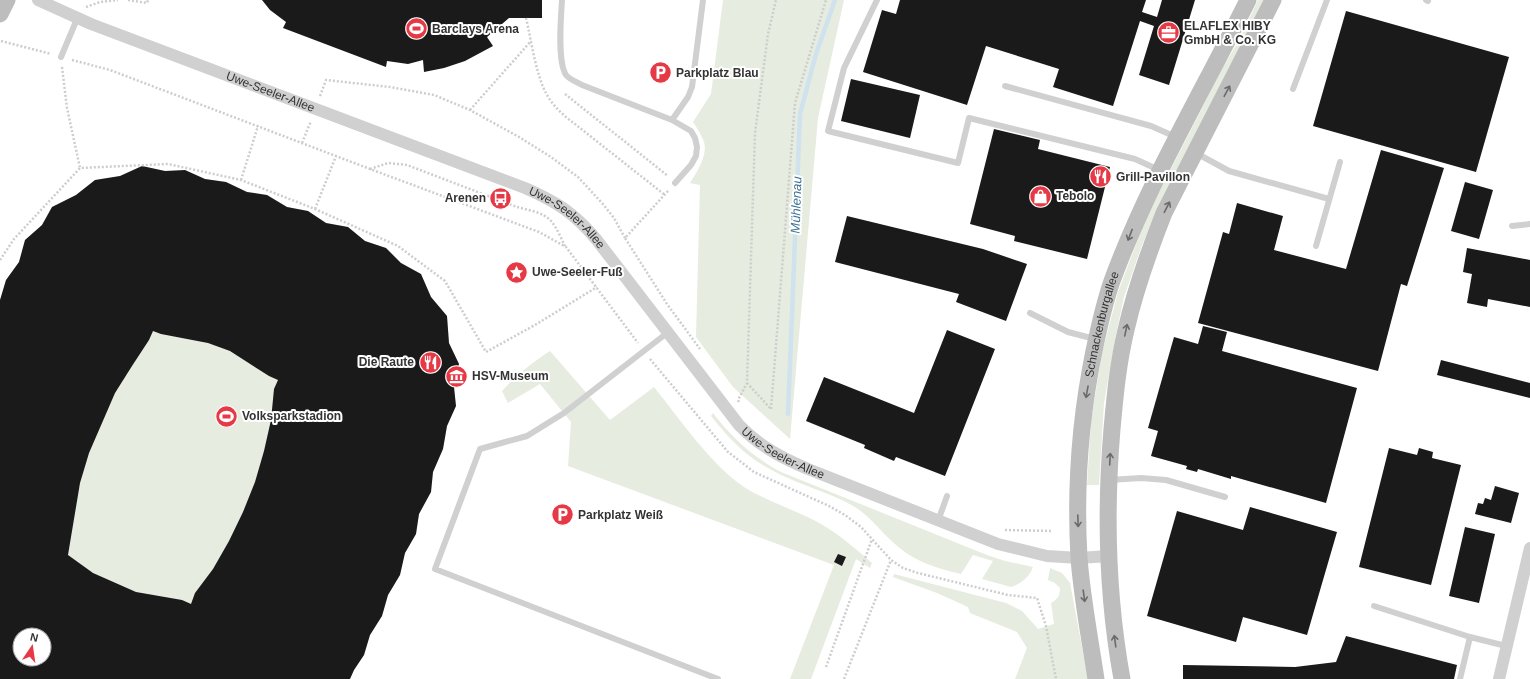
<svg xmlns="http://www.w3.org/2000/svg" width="1530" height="679" viewBox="0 0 1530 679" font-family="Helvetica,sans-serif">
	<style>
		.green { fill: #e6ecdf; fill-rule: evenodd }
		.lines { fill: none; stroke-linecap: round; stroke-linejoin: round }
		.stream { stroke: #cfe2ee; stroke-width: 4.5 }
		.building { fill: #1a1a1a; fill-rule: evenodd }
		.path { stroke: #cdcdcd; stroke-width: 2.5; stroke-dasharray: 2 2; stroke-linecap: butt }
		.lane { stroke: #d0d0d0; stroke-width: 6 }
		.street { stroke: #d0d0d0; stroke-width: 12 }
		.secondary { stroke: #bdbdbd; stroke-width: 17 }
		.oneway { stroke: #6a6a6a }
		.labels { text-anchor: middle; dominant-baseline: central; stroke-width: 4; stroke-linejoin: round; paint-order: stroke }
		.poi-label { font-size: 12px; font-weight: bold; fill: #333; stroke: #fff; text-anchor: start }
		.street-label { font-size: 12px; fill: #333; stroke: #fff }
		.water-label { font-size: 13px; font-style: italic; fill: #3f7597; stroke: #fff }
	</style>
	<rect width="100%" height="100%" fill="#fff"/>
	<path class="green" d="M 723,0 L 844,0 L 818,118 L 790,439 L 733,387 L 696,337 L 700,185 L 690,183 C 697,172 708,155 704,142 C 701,134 697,128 693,122 L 711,94 Z
		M 1258,0 L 1264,0 L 1158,207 L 1142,245 L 1124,297 L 1116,334 L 1104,403 L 1099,485 L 1087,485 L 1091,421 L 1102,353 L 1118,292 L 1146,218 L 1223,67 L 1238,42 Z
		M 142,166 L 205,179 L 226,182 L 247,192 L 267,195 L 287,207 L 308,211 L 327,223 L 348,227 L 365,241 L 386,248 L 401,263 L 421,274 L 431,297 L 447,316 L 449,343 L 459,364 L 454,387 L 456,406 L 447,426 L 443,449 L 433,472 L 431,492 L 419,514 L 416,534 L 405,553 L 400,575 L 388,595 L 382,616 L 370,635 L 364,655 L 354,670 L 350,679 L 0,679 L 0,300 L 6,280 L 19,262 L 25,240 L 42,225 L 52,207 L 76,195 L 95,180 L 120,176 ZM 20,635 L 44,635 L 44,659 L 20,659 Z
		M 550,351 L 610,420 L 654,387 C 680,419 710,464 744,487 C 768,502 796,510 821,524 C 840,535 856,549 872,563 L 870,568 L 856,559 L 811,679 L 790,679 L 834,565 L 568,466 L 571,422 L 540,384 L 508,403 L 502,391 C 516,375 532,363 550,351 Z
		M 713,413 C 733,439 752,456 781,472 L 987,555 L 1005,561 L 1033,567 C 1030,576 1021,584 1011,587 L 982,579 L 993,561 L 973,555 L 961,574 C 936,568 915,562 895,544 C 881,532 871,517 855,507 C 835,495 810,488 788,478 C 753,463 734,445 711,416 Z
		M 1050,568 L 1062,573 L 1070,583 L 1088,679 L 1015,679 L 1027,648 L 1017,632 L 970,613 L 968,607 L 937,593 L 893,577 L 894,574 L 1006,603 L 1022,611 L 1038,629 L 1054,624 L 1051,603 C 1058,599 1060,596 1060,588 L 1055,583 L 1048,580 Z"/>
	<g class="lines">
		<path class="stream" d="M 788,414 L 800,114 L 816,54 L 835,0"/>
	</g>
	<path class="building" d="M 262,0 L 542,0 L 542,18 L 509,18 L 487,37 L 493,46 L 465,61 L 444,68 L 424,72 L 423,60 L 408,64 L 387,61 L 386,67 L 283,28 L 286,22 L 270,10 Z
		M 900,0 L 1146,0 L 1142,12 L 1157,17 L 1162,0 L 1195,0 L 1169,85 L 1139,75 L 1154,26 L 1140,21 L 1113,106 L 1053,87 L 1059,69 L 986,46 L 967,105 L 863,72 L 882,10 L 896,14 Z
		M 1346,11 L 1509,57 L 1476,172 L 1313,126 Z
		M 851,79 L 920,95 L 910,138 L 841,121 Z
		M 994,129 L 1040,140 L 1038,149 L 1110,167 L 1087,259 L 1014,241 L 1015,236 L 970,224 Z
		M 1381,150 L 1444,168 L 1407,286 L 1401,284 L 1378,371 L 1198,323 L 1223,232 L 1229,234 L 1237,203 L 1283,216 L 1274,250 L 1346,269 Z
		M 142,166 L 165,171 L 185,170 L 205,179 L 226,182 L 247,192 L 267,195 L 287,207 L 308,211 L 326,223 L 348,227 L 365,241 L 386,248 L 401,263 L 421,274 L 431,297 L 447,316 L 449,343 L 459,364 L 454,387 L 456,406 L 447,426 L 443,449 L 433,472 L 431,492 L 419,514 L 416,534 L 405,553 L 400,575 L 388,595 L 382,616 L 370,635 L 364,655 L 354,670 L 350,679 L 0,679 L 0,300 L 6,280 L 19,262 L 25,240 L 42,225 L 52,207 L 76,195 L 95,180 L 120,176 ZM 153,331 L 161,334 L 208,343 L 230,351 L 269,376 L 278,380 L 274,389 L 271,420 L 264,451 L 255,482 L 243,512 L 229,541 L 213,569 L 195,593 L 191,604 L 182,600 L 136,592 L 93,573 L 68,555 L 80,483 L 89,453 L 115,393 L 132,366 L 149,340 ZM 20,635 L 44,635 L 44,659 L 20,659 Z
		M 1465,182 L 1493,190 L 1479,239 L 1451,231 Z
		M 847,216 L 983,249 L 1027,264 L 1006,321 L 956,302 L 959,294 L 835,262 Z
		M 1467,248 L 1530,260 L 1530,307 L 1488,299 L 1487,307 L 1467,303 L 1472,274 L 1463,272 Z
		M 1203,326 L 1227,332 L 1222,351 L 1357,388 L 1326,503 L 1231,476 L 1231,479 L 1198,469 L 1197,472 L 1186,469 L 1187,466 L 1151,456 L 1158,431 L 1148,428 L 1174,337 L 1198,344 Z
		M 947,330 L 995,349 L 945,476 L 896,457 L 894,461 L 864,448 L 865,445 L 806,421 L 824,377 L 914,413 Z
		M 1441,360 L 1530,383 L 1530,398 L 1437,375 Z
		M 1389,448 L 1417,455 L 1419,448 L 1433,452 L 1432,458 L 1461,465 L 1431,585 L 1359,567 Z
		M 1495,486 L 1519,493 L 1511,523 L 1475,514 L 1478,503 L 1483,504 L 1485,498 L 1491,500 Z
		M 1250,507 L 1337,532 L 1307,635 L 1243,617 L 1236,642 L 1147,616 L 1177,511 L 1243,530 Z
		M 1465,527 L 1495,534 L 1479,603 L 1449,596 Z
		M 838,554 L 846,557 L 842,566 L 834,562 Z
		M 1346,636 L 1457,665 L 1454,679 L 1183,679 L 1183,665 L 1295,667 L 1336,662 Z"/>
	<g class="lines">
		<path class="path" d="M 128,0 L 147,3 L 148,0
			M 86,7 L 100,2 L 118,0
			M 526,18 C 531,39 536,75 546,93 C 551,103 558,110 566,117 L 665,195
			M 1,41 L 51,54
			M 72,60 L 110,70 L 370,169 L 539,232 L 566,247 L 638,343
			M 62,67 L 67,108 L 80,168
			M 565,94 L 668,176
			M 320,96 L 326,80 L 390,87 L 434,95 L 470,110 L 519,137 L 551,157 L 578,177 L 602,203 L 614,218 L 625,238
			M 470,110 L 531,41
			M 302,143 L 311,121
			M 370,169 L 388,163 L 407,165 L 517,207 C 528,210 543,212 551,221 C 557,228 561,238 565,246
			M 241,180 L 258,126
			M 668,191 L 625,238 L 667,304 L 700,349
			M 315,209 L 336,156
			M 0,260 L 14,239 L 80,168 L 168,164 L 241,180 L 315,209 L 398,246 L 445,281 L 486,352 L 535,325 L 597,287
			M 650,359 L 728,452 L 754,472 L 829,506 L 845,515 L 861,527 L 891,560 L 903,568 L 918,573 L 1008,595 L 1037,598 L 1046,626 L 1056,679
			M 747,383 L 771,409
			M 739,402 L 738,400 L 747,383 L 755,133 L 768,34 L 776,0
			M 771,409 L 795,103 L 826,0
			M 1005,530 L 1052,531
			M 826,667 L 872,539
			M 844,679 L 891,560"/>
		<path class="lane" d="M 562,0 C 561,17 557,61 566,75 C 570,80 577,82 582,85 L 672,120 L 691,131 L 695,138 L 697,147 L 696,156 L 691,165 L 675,183
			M 877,0 L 844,68 L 828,131 L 958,163 L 969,118 L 1135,159 L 1159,170
			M 1426,0 L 1428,1
			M 61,57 L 77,19
			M 1005,86 L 1151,126 L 1176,137
			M 1293,89 L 1327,0
			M 672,120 L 688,97 L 692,87 L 703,0
			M 1196,153 L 1229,171 L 1329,199
			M 1512,226 L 1530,224
			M 1316,246 L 1340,162
			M 1030,313 L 1068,332 L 1095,339
			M 667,333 L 564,413 L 527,436 L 480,449 L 435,569 L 718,679
			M 1109,480 L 1141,478 L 1166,480 L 1225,497
			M 938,521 L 947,496
			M 1374,606 L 1470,637 L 1506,646
			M 1460,679 L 1470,637"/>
		<g class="street">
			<path id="s1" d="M 38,0 L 91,24 L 525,188 C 557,202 574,213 596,239 L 739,425 C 759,446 782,458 808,469 L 998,544 L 1047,556 L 1079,558 L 1109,556"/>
			<path d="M 1499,679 L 1530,548"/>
		</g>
		<g class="secondary">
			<path d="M 0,14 L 7,0"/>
			<path id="s2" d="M 1096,679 C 1090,639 1082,598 1079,558 C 1075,488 1080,419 1094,351 C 1099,327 1104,304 1112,281 C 1148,183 1202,93 1248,0"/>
			<path d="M 1122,679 C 1107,597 1105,513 1112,429 C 1115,396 1118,363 1126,330 C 1135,290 1149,251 1164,213 L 1273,0"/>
		</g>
	</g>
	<defs><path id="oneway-shaft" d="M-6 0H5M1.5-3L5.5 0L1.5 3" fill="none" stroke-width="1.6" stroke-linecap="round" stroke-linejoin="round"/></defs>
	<g class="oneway">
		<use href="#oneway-shaft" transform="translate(1227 91) rotate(-62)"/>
		<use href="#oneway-shaft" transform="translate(1167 207) rotate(-63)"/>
		<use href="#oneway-shaft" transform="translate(1130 235) rotate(111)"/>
		<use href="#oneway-shaft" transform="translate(1126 330) rotate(-78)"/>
		<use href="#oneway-shaft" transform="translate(1087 392) rotate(100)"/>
		<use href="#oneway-shaft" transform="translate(1110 459) rotate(-87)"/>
		<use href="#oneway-shaft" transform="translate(1078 521) rotate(88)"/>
		<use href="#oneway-shaft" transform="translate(1084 596) rotate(82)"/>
		<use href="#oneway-shaft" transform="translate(1115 641) rotate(-98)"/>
	</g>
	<defs>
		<symbol id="stadium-disc" viewBox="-11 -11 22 22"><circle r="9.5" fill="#e63946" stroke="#fff"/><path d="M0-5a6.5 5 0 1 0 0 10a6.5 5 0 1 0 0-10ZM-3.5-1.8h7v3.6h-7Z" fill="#fff"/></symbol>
		<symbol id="office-disc" viewBox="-11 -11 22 22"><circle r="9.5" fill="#e63946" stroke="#fff"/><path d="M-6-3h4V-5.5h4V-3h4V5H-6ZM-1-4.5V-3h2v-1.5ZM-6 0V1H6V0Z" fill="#fff"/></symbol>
		<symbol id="parking-disc" viewBox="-11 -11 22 22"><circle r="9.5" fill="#e63946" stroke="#fff"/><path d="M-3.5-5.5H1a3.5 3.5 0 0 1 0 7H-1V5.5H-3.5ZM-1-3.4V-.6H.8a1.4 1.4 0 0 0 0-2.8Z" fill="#fff"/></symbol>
		<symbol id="restaurant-disc" viewBox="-11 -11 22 22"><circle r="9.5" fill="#e63946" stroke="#fff"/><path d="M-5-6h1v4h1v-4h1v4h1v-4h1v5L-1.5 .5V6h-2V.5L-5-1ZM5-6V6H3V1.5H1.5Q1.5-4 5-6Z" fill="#fff"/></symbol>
		<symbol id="shop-disc" viewBox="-11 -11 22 22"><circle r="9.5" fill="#e63946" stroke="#fff"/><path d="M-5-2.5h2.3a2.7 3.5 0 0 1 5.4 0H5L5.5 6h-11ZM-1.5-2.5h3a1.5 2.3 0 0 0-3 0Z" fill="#fff"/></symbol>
		<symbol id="bus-disc" viewBox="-11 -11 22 22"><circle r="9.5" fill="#e63946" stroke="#fff"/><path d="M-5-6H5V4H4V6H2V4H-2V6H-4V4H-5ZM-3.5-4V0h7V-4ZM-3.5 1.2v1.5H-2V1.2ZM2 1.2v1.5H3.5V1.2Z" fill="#fff"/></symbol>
		<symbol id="sight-disc" viewBox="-11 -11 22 22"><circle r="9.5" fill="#e63946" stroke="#fff"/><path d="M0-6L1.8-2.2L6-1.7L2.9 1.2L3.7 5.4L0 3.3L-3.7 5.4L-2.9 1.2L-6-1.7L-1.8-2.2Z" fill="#fff"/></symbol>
		<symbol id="museum-disc" viewBox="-11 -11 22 22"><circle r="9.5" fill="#e63946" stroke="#fff"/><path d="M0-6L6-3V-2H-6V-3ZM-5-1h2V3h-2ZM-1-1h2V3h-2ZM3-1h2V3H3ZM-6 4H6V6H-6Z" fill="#fff"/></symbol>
	</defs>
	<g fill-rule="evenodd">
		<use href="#stadium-disc" x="404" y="16" width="25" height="25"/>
		<use href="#office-disc" x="1156" y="20" width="25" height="25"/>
		<use href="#parking-disc" x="648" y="60" width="25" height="25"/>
		<use href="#restaurant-disc" x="1088" y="164" width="25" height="25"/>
		<use href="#shop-disc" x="1028" y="184" width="25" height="25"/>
		<use href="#bus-disc" x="488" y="186" width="25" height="25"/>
		<use href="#sight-disc" x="504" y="260" width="25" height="25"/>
		<use href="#restaurant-disc" x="418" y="350" width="25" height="25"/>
		<use href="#museum-disc" x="444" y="364" width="25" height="25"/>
		<use href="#stadium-disc" x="214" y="404" width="25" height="25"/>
		<use href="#parking-disc" x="550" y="502" width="25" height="25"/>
	</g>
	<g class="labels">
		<g class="poi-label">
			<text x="1184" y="26">ELAFLEX HIBY<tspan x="1184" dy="14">GmbH &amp; Co. KG</tspan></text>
			<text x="432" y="29">Barclays Arena</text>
			<text x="676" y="73">Parkplatz Blau</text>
			<text x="1116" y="177">Grill-Pavillon</text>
			<text x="1056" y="196">Tebolo</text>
			<text x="486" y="198" text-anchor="end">Arenen</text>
			<text x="532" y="272">Uwe-Seeler-Fuß</text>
			<text x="414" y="362" text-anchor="end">Die Raute</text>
			<text x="472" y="376">HSV-Museum</text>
			<text x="242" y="416">Volksparkstadion</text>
			<text x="578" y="515">Parkplatz Weiß</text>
		</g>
		<g class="street-label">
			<text stroke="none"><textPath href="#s1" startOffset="250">Uwe-Seeler-Allee</textPath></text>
			<text stroke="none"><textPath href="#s1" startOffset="574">Uwe-Seeler-Allee</textPath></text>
			<text stroke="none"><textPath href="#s2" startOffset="358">Schnackenburgallee</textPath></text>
			<text stroke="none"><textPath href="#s1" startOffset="898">Uwe-Seeler-Allee</textPath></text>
		</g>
		<g class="water-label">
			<text transform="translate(796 205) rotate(-88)">Mühlenau</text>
		</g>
	</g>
	<g transform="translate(32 647) rotate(13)"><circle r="19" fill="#ffffff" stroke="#adadad"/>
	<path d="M0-3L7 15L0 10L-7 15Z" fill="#e63946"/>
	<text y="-6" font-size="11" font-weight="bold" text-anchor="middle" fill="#333333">N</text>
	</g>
</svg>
